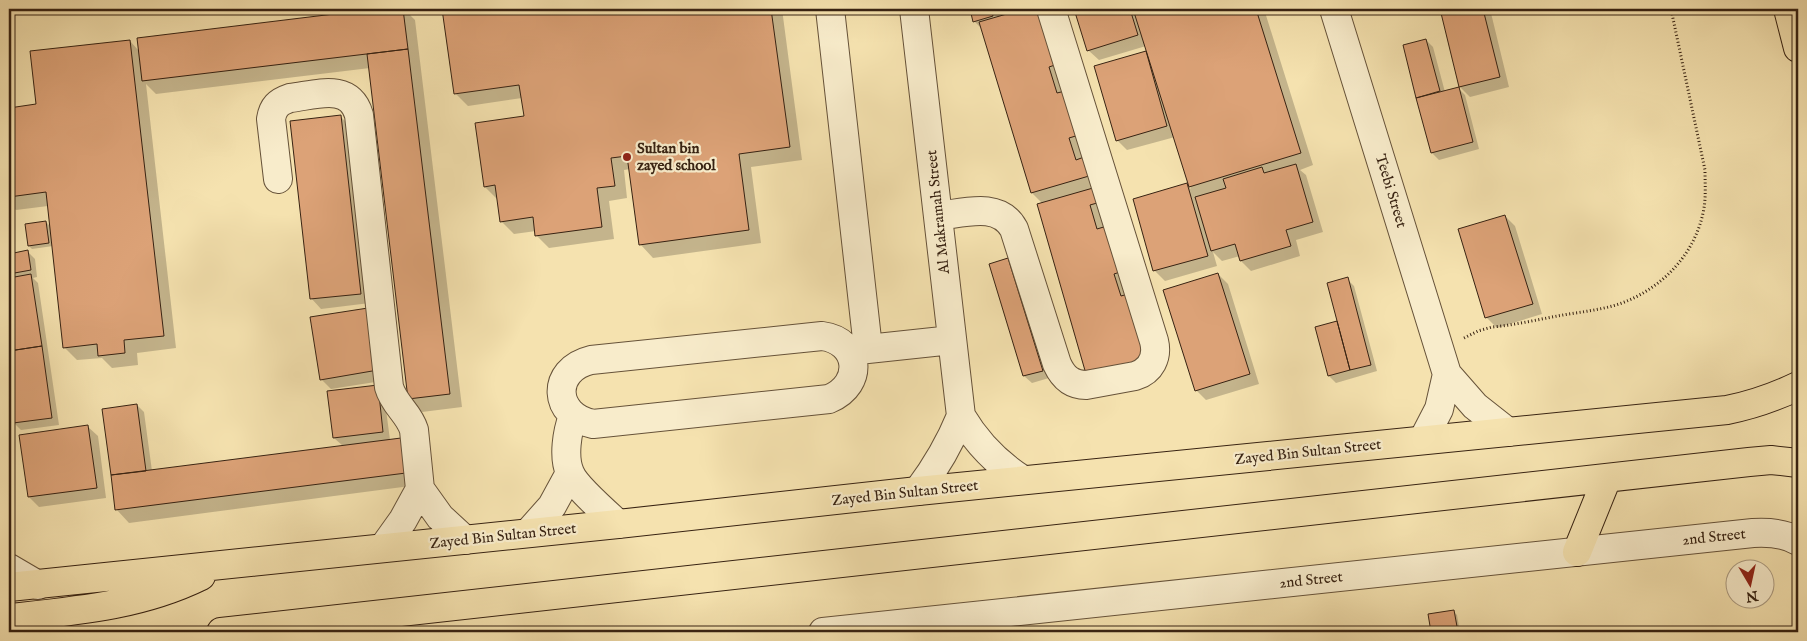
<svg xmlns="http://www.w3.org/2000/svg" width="1807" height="641" viewBox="0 0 1807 641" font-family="'IM FELL English',serif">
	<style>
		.shadow { fill: #0003 }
		.building { fill: #dca277; stroke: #372212 }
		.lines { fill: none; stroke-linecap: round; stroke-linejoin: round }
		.minor-casing { stroke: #665239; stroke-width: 30 }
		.major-casing { stroke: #372212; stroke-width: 30 }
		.path { stroke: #372212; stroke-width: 3; stroke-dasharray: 1 2.5; stroke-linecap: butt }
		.minor { stroke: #f8eccb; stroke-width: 28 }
		.major { stroke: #f5e2af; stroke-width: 28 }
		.poi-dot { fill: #8f2418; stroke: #f8eccb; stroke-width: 2 }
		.labels { text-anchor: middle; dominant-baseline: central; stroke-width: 4.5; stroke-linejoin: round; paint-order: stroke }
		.poi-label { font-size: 15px; font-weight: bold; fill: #372212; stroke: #f8eccb; text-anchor: start }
		.street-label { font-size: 15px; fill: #372212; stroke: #f8eccb }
	</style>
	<rect width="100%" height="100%" fill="#f5e2af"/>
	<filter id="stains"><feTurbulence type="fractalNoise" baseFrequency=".004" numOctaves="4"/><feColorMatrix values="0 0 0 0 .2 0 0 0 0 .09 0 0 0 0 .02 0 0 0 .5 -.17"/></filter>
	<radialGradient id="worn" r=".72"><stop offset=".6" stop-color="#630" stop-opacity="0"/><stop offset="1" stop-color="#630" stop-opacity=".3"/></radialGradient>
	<path class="shadow" d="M 386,9 L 404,9 L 415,20 L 462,407 L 422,412 L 409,399 L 370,68 L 156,94 L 146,84 L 176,348 L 137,353 L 138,365 L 112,368 L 102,358 L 77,360 L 64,347 L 53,246 L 32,249 L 29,246 L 46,222 L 51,227 L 48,206 L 16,210 L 9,203 L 9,109 L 37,106 L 130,41 L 139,51 L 138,39 Z
		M 444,9 L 782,9 L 802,160 L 751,167 L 761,243 L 653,258 L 641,245 L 630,169 L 624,170 L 627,198 L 609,201 L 614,239 L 549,248 L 536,235 L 536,231 L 514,234 L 501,221 L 498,200 L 485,187 L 525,117 L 522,98 L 468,106 L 455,93 Z
		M 971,9 L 1019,9 L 1019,11 L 1028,9 L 1039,9 L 1159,372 L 1043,204 L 1032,193 L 982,29 L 974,21 Z
		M 1075,9 L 1264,9 L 1313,165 L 1300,170 L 1306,175 L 1323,232 L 1296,240 L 1300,256 L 1251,271 L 1241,261 L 1240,256 L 1222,261 L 1213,252 L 1217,266 L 1165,281 L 1155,271 L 1134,200 L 1187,185 L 1191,189 L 1175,137 L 1127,150 L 1117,140 L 1146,53 L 1150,57 L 1146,46 L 1099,60 L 1088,50 Z
		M 1441,9 L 1490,9 L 1509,87 L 1470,97 L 1460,87 Z
		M 1426,40 L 1433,47 L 1445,92 L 1458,88 L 1465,95 L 1479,149 L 1439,160 L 1432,153 L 1404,46 Z
		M 341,117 L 351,127 L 370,303 L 321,309 L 311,298 Z
		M 1505,216 L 1515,226 L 1542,314 L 1497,328 L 1486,317 Z
		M 9,249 L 10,255 L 28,252 L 35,259 L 37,277 L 33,278 L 38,283 L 59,425 L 21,430 L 14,423 L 9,388 Z
		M 1007,259 L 1015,266 L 1049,378 L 1032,383 L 1024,376 L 990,265 Z
		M 1218,274 L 1228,284 L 1259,384 L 1206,400 L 1196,390 Z
		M 1347,279 L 1354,286 L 1377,371 L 1336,383 L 1329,376 L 1316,328 L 1339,322 Z
		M 311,318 L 388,380 L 331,389 L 321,379 Z
		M 384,394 L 390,440 L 418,485 L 129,523 L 117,510 L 104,410 L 137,405 L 144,412 L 152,471 L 343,446 L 334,438 Z
		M 87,426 L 98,436 L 106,498 L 39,507 L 29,497 Z
		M 1454,612 L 1457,615 L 1460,632 L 1432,632 L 1430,615 Z"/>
	<path class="building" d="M 375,9 L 403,9 L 408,49 L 142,81 L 137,38 Z
		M 442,9 L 771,9 L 790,147 L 739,154 L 749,230 L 639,245 L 627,156 L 611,158 L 615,186 L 597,188 L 602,227 L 535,236 L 533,217 L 500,222 L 495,185 L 484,187 L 475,123 L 524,116 L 519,85 L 454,94 Z
		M 970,9 L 996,9 L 991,10 L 993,16 L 973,22 Z
		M 1024,9 L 1038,9 L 1055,65 L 1049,67 L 1057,93 L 1065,91 L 1079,135 L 1069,138 L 1076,160 L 1084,157 L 1089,176 L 1031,193 L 979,22 Z
		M 1074,9 L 1130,9 L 1138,35 L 1087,51 Z
		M 1133,9 L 1256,9 L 1301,153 L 1189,187 Z
		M 1440,9 L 1483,9 L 1500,77 L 1459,87 Z
		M 1426,39 L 1440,91 L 1416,98 L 1403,45 Z
		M 130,40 L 164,336 L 124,340 L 125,353 L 98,356 L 97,344 L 63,348 L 46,192 L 9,197 L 9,108 L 36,104 L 30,51 Z
		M 408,49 L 450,394 L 408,399 L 367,54 Z
		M 1146,51 L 1167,126 L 1116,141 L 1094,66 Z
		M 1459,87 L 1473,142 L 1431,153 L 1416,98 Z
		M 341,115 L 361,294 L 310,299 L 290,121 Z
		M 1296,164 L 1313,222 L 1286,230 L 1291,246 L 1240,261 L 1235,244 L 1211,251 L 1195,197 L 1226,188 L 1223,179 L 1262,167 L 1264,173 Z
		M 1187,183 L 1208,256 L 1153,271 L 1133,199 Z
		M 1093,188 L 1097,203 L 1090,205 L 1097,229 L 1107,226 L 1120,272 L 1114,274 L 1121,296 L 1128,294 L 1147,360 L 1086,374 L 1037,204 Z
		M 1505,215 L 1533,304 L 1485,318 L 1458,229 Z
		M 46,221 L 49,243 L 28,246 L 25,224 Z
		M 28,250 L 31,270 L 9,274 L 9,254 Z
		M 1008,258 L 1043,371 L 1023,376 L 989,264 Z
		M 1218,273 L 1250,374 L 1195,391 L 1163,290 Z
		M 31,274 L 42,346 L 9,351 L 9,278 Z
		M 1348,277 L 1371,365 L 1350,370 L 1327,283 Z
		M 368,308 L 378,370 L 320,380 L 310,317 Z
		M 1337,321 L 1350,370 L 1328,376 L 1315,327 Z
		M 42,346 L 52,418 L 13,423 L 9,397 L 9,351 Z
		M 378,385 L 383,432 L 333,438 L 327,391 Z
		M 137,404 L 146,471 L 111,475 L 102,409 Z
		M 88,425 L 97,488 L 28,497 L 19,435 Z
		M 401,438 L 406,473 L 115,510 L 111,475 Z
		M 1454,610 L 1458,632 L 1431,632 L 1428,614 Z"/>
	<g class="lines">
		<defs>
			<path id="minor" d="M 830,9 L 868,348
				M 914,9 L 961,416 C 977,443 996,463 1023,480
				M 1334,9 L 1447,374 L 1475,406 L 1508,432
				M 278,179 L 271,119 C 273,107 278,102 290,98 C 316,95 349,82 359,115 L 389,387 C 394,405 409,413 414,430 L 420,489 L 440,517 L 465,540
				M 938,216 C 964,213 999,201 1014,229 L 1057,364 C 1063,377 1071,385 1086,385 L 1135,376 C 1151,371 1158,357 1154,341 L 1051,9
				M 822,336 C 860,341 865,384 829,399 L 593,424 C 553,416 550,370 591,360 Z
				M 849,351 L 952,340
				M 573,416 C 567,432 563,457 570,473 C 575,486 607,514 618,524
				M 1423,440 L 1439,409 L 1447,374
				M 918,491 C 936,467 950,443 961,416
				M 528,533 L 552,506 L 570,473
				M 383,548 L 403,520 L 420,489
				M 9,568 L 38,585
				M 823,632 L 1753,533 C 1769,532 1784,533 1798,541"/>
			<path id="major" d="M 1788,9 L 1798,48
				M 1577,552 L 1607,478
				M 9,587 L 618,524 L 918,491 L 1727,410 C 1752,405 1775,397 1798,386
				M 9,618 C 75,611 140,606 201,576
				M 221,632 L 1749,462 L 1771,460 L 1798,463"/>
		</defs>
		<use href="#minor" class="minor-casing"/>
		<use href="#major" class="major-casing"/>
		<path class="path" d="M 1464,338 L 1478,331 L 1492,327 C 1516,325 1540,319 1563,315 C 1581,312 1599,310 1616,305 C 1660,291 1696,255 1704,208 C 1706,196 1705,183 1705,170 L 1671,9"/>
		<use href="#minor" class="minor"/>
		<use href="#major" class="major"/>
	</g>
	<circle class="poi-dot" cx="627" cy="157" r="5"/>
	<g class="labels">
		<g class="poi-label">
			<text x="637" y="148">Sultan bin<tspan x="637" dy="17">zayed school</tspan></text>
		</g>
		<g class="street-label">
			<text transform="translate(1391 191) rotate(73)">Teebi Street</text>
			<text transform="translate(938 212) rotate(-96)">Al Makramah Street</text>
			<text transform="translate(1308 452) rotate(-6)">Zayed Bin Sultan Street</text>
			<text transform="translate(905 493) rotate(-6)">Zayed Bin Sultan Street</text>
			<text transform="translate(503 536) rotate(-6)">Zayed Bin Sultan Street</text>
			<text transform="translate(1714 537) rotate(-6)">2nd Street</text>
			<text transform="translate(1311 580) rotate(-6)">2nd Street</text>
		</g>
	</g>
	<rect width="1807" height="641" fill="none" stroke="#f5e2af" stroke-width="30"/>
	<rect x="10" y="10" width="1787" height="621" fill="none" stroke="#372212" stroke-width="2.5"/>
	<rect x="15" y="15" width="1777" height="611" fill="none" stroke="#372212"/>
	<g transform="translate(1750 584) rotate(171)"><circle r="24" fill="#f8eccb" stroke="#ab9b81"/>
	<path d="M0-4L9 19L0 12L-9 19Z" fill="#8f2418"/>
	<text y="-8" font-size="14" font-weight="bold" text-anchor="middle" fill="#372212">N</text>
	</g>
	<rect width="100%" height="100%" filter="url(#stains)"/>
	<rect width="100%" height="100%" fill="url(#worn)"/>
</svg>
